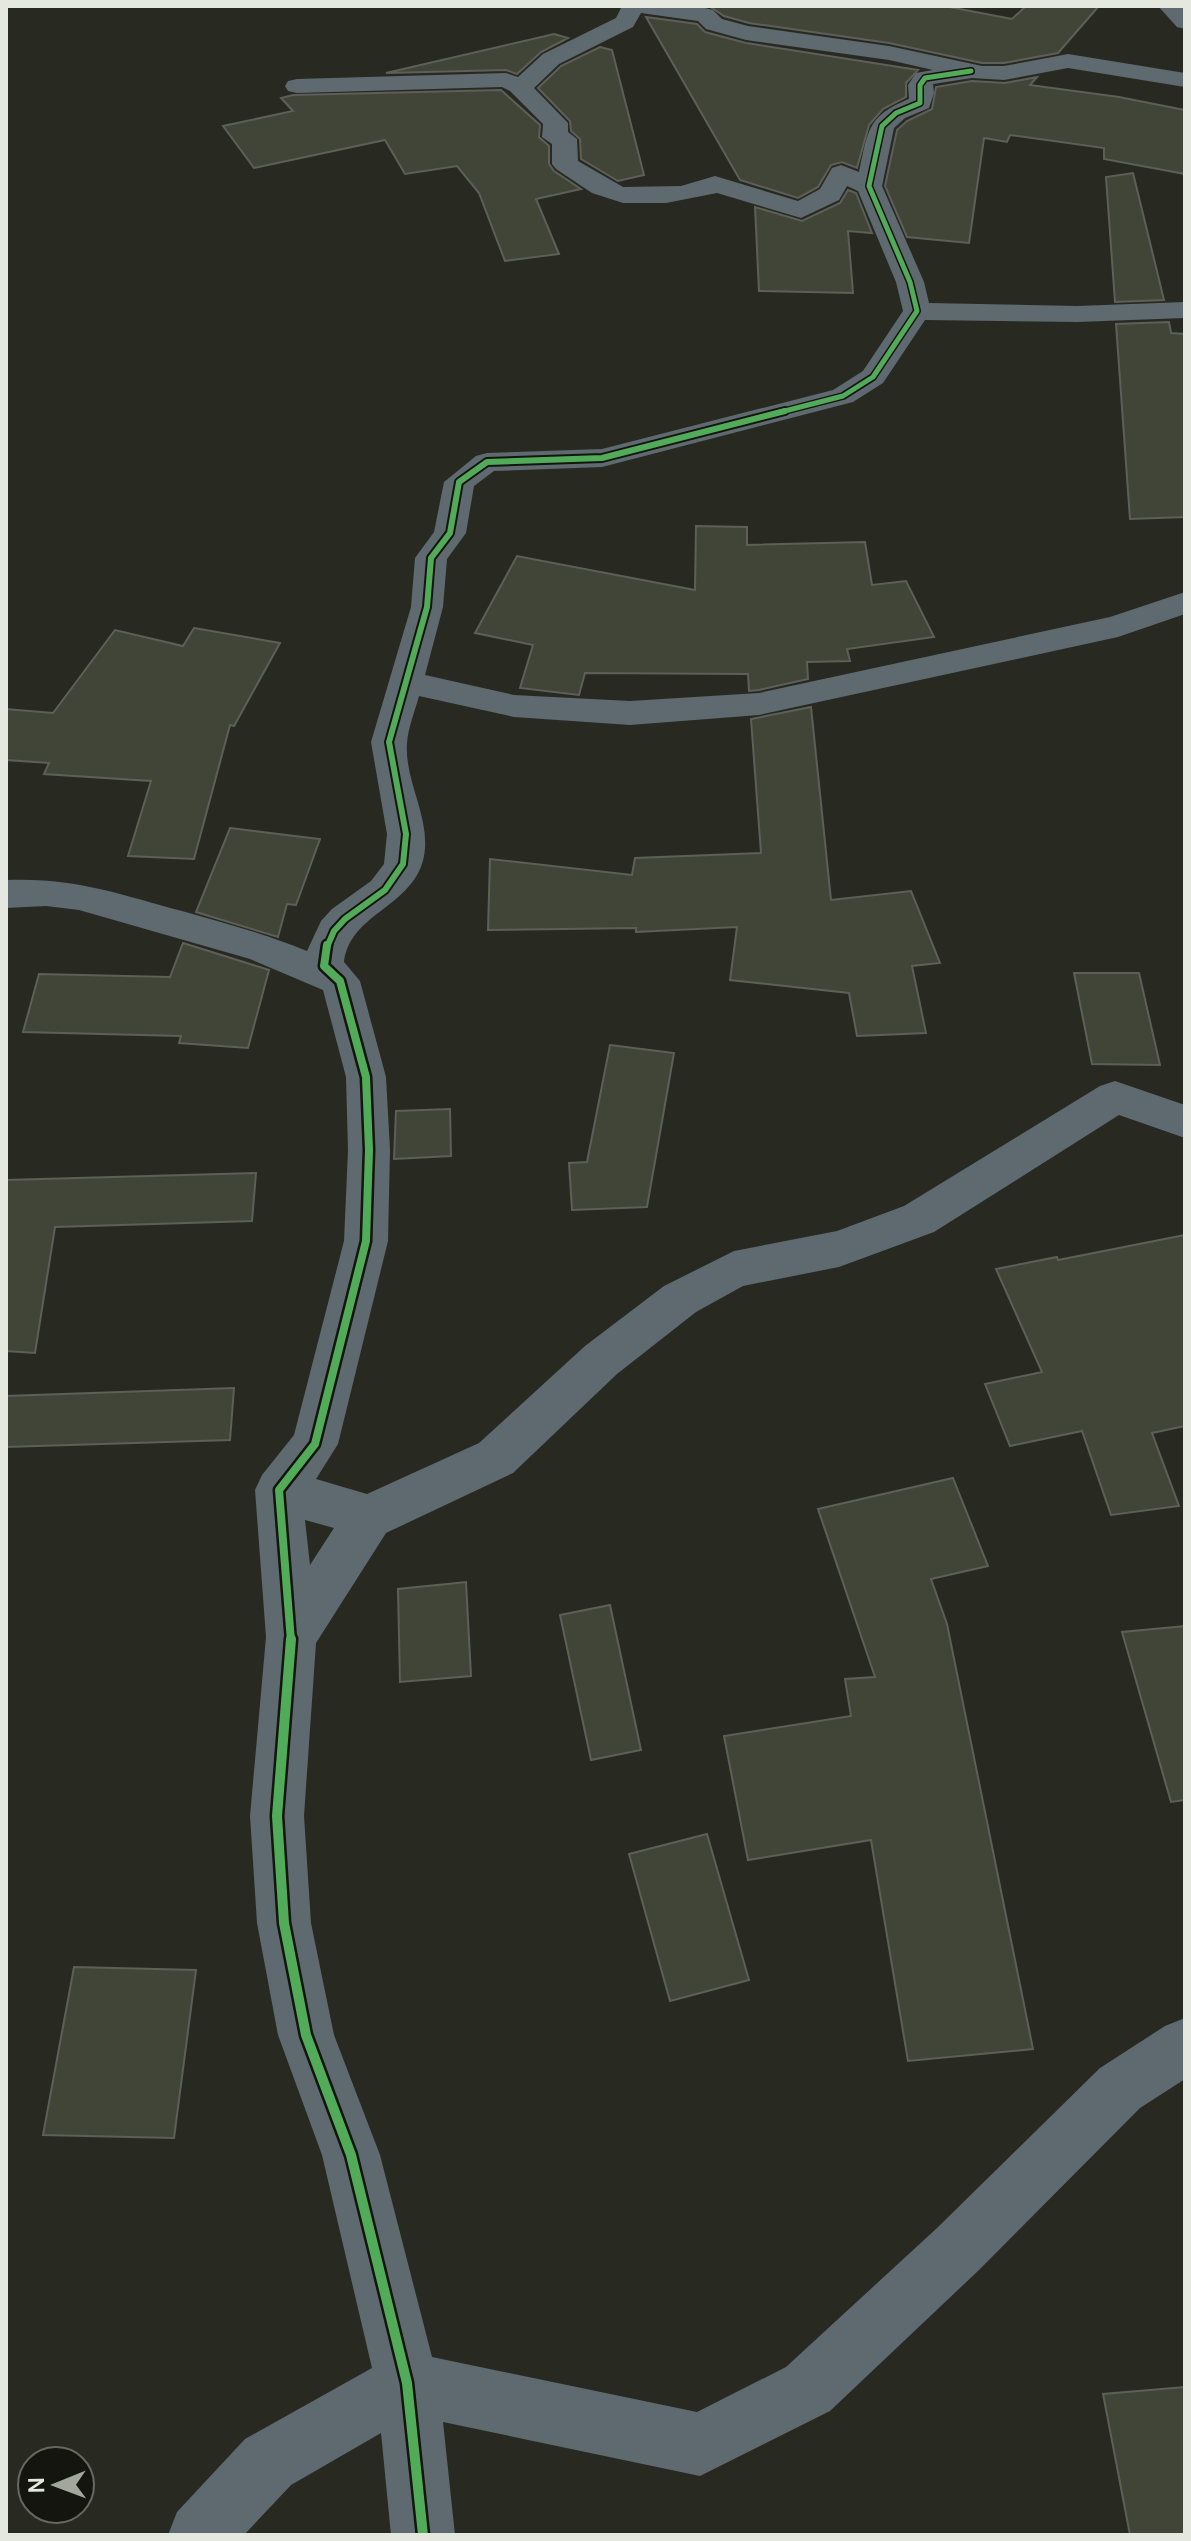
<svg xmlns="http://www.w3.org/2000/svg" width="1191" height="2541" viewBox="0 0 1191 2541" font-family="Manrope,sans-serif">
	<style>
		.building { fill: #414537; stroke: #5d5f58; stroke-width: 2 }
		.lines { fill: none; stroke-linecap: round; stroke-linejoin: round }
		.minor { fill: #5e6970; fill-rule: evenodd }
		.cycleway-far3-casing { stroke: #13150e; stroke-width: 8 }
		.cycleway-far2-casing { stroke: #13150e; stroke-width: 10 }
		.cycleway-far1-casing { stroke: #13150e; stroke-width: 13 }
		.cycleway-casing { stroke: #13150e; stroke-width: 15 }
		.cycleway-far3 { stroke: #51ab58; stroke-width: 5 }
		.cycleway-far2 { stroke: #51ab58; stroke-width: 6 }
		.cycleway-far1 { stroke: #51ab58; stroke-width: 8 }
		.cycleway { stroke: #51ab58; stroke-width: 10 }
	</style>
	<rect width="100%" height="100%" fill="#282a22"/>
	<path class="building" d="M 709,6 L 944,6 L 1012,19 L 1026,6 L 1099,6 L 1058,53 L 1004,63 L 982,63 L 889,43 L 749,23 L 724,16 Z
		M 646,17 L 697,24 L 705,32 L 746,43 L 918,70 L 906,83 L 906,97 L 883,109 L 869,125 L 857,168 L 842,162 L 831,165 L 818,187 L 798,198 L 740,180 Z
		M 554,34 L 568,38 L 541,52 L 517,74 L 506,70 L 386,73 Z
		M 600,47 L 612,50 L 644,175 L 618,181 L 581,159 L 580,139 L 571,131 L 570,121 L 538,88 L 561,66 Z
		M 1037,77 L 1030,85 L 1119,97 L 1185,110 L 1185,174 L 1104,159 L 1104,148 L 1010,135 L 1007,142 L 984,138 L 969,243 L 907,237 L 885,186 L 897,130 L 907,121 L 932,109 L 936,87 L 972,81 L 1005,83 Z
		M 501,90 L 540,125 L 539,137 L 549,146 L 549,164 L 554,171 L 581,189 L 536,199 L 559,254 L 505,261 L 479,193 L 457,166 L 405,174 L 385,140 L 254,168 L 223,126 L 293,111 L 281,98 L 293,95 Z
		M 1133,173 L 1164,300 L 1115,302 L 1106,177 Z
		M 848,190 L 856,193 L 872,233 L 848,231 L 853,293 L 759,291 L 755,207 L 802,221 L 840,203 Z
		M 1169,322 L 1171,333 L 1185,334 L 1185,517 L 1130,519 L 1116,324 Z
		M 696,526 L 747,527 L 747,545 L 865,542 L 872,585 L 906,581 L 934,637 L 847,649 L 850,661 L 807,662 L 808,679 L 759,690 L 749,691 L 748,674 L 585,673 L 579,695 L 520,688 L 533,645 L 475,633 L 517,556 L 695,590 Z
		M 194,628 L 280,643 L 234,726 L 230,725 L 194,859 L 128,856 L 151,781 L 44,774 L 49,763 L 6,760 L 6,709 L 53,713 L 115,630 L 183,646 Z
		M 811,707 L 831,900 L 911,891 L 940,963 L 912,966 L 926,1033 L 857,1036 L 849,993 L 730,980 L 737,927 L 636,932 L 636,928 L 488,930 L 490,859 L 632,875 L 635,858 L 761,853 L 751,719 Z
		M 230,828 L 320,839 L 296,905 L 287,904 L 278,937 L 196,912 Z
		M 183,943 L 269,970 L 248,1048 L 179,1043 L 181,1036 L 23,1032 L 39,974 L 170,977 Z
		M 1074,973 L 1139,973 L 1160,1065 L 1092,1064 Z
		M 610,1045 L 674,1053 L 647,1207 L 572,1210 L 569,1163 L 587,1162 Z
		M 450,1109 L 451,1156 L 394,1159 L 396,1111 Z
		M 256,1173 L 252,1221 L 55,1227 L 35,1353 L 6,1351 L 6,1180 Z
		M 1185,1235 L 1185,1426 L 1152,1433 L 1179,1506 L 1111,1515 L 1082,1431 L 1010,1446 L 985,1384 L 1042,1372 L 996,1269 L 1057,1257 L 1058,1260 Z
		M 234,1388 L 230,1440 L 6,1447 L 6,1396 Z
		M 953,1478 L 988,1566 L 931,1579 L 947,1624 L 1033,2049 L 908,2061 L 871,1840 L 748,1860 L 724,1736 L 851,1716 L 845,1679 L 875,1677 L 818,1509 Z
		M 466,1582 L 471,1676 L 400,1682 L 398,1589 Z
		M 610,1605 L 641,1750 L 591,1760 L 560,1615 Z
		M 1185,1626 L 1185,1800 L 1171,1802 L 1122,1632 Z
		M 707,1834 L 749,1980 L 670,2001 L 629,1854 Z
		M 74,1967 L 196,1970 L 174,2138 L 43,2135 Z
		M 1185,2387 L 1185,2535 L 1130,2535 L 1103,2394 Z"/>
	<g class="lines">
		<path class="minor" d="M 622,6 L 705,8 L 713,10 L 722,19 L 748,26 L 889,46 L 982,66 L 1004,66 L 1068,54 L 1185,73 L 1185,87 L 1068,68 L 1004,80 L 972,78 L 933,84 L 934,93 L 929,108 L 905,118 L 894,128 L 882,186 L 924,282 L 929,303 L 1077,306 L 1185,302 L 1185,318 L 1077,322 L 925,320 L 883,383 L 853,402 L 602,467 L 494,471 L 474,486 L 466,533 L 447,559 L 443,607 L 425,675 L 514,695 L 630,701 L 759,693 L 1110,617 L 1185,592 L 1185,614 L 1118,637 L 759,715 L 630,725 L 514,717 L 419,696 C 415,711 408,728 407,743 C 404,784 435,823 422,864 C 407,908 350,915 344,962 L 360,981 L 386,1077 L 390,1150 L 388,1241 L 338,1444 L 316,1479 L 367,1494 L 479,1443 L 585,1346 L 664,1286 L 734,1251 L 837,1231 L 904,1206 L 1100,1086 L 1115,1081 L 1185,1105 L 1185,1138 L 1119,1115 L 934,1232 L 839,1267 L 743,1286 L 696,1312 L 617,1374 L 513,1473 L 386,1533 L 316,1643 L 304,1816 L 311,1923 L 334,2035 L 380,2155 L 432,2357 L 697,2412 L 786,2367 L 937,2228 L 1100,2068 L 1165,2026 L 1185,2018 L 1185,2079 L 1140,2108 L 979,2270 L 830,2411 L 700,2476 L 443,2422 L 455,2535 L 391,2535 L 381,2433 L 291,2485 L 244,2535 L 168,2535 L 177,2512 L 245,2439 L 372,2368 L 322,2155 L 278,2035 L 257,1923 L 250,1816 L 266,1637 L 255,1490 L 262,1475 L 294,1435 L 344,1241 L 348,1150 L 346,1077 L 323,990 L 250,959 L 79,910 L 46,906 L 6,908 L 6,880 C 73,877 119,894 182,911 C 224,923 266,934 307,951 L 321,921 L 332,909 L 371,881 L 384,864 L 387,834 L 371,742 L 411,607 L 415,558 L 434,532 L 444,482 L 476,456 L 487,453 L 602,449 L 833,390 L 863,371 L 903,311 L 896,282 L 858,191 L 847,186 L 839,200 L 801,218 L 717,193 L 666,203 L 623,203 L 592,193 L 556,169 L 552,164 L 552,144 L 542,137 L 543,124 L 510,91 L 502,87 L 297,93 L 288,91 L 285,86 L 288,81 L 297,79 L 506,73 L 518,77 L 543,54 L 616,18 ZM 641,13 L 698,21 L 706,29 L 746,40 L 889,60 L 933,70 L 916,73 L 908,85 L 909,99 C 867,116 868,131 859,172 L 841,165 L 832,168 L 820,189 L 798,201 L 715,176 L 681,186 L 623,187 L 578,161 L 577,139 L 568,132 L 568,123 L 534,88 L 559,64 L 633,27 ZM 305,1520 L 334,1528 L 310,1565 Z
			M 1158,6 L 1183,6 L 1185,29 L 1177,27 Z"/>
		<defs>
			<path id="cycleway-far3" d="M 777,413 L 843,396 L 873,377 L 917,311 L 910,282 L 869,186 L 882,126 L 896,113 L 920,103 L 920,85 L 925,78 L 971,71"/>
			<path id="cycleway-far2" d="M 327,947 L 334,931 L 345,919 L 385,890 L 403,864 L 406,834 L 389,742 L 427,607 L 431,558 L 450,533 L 459,482 L 487,462 L 602,458 L 785,411"/>
			<path id="cycleway-far1" d="M 291,1641 L 279,1490 L 315,1444 L 366,1241 L 369,1150 L 366,1077 L 340,981 L 324,966 L 327,945"/>
			<path id="cycleway" d="M 291,1639 L 277,1816 L 284,1923 L 306,2035 L 351,2155 L 407,2383 L 423,2535"/>
		</defs>
		<use href="#cycleway-far3" class="cycleway-far3-casing"/>
		<use href="#cycleway-far2" class="cycleway-far2-casing"/>
		<use href="#cycleway-far1" class="cycleway-far1-casing"/>
		<use href="#cycleway" class="cycleway-casing"/>
		<use href="#cycleway-far3" class="cycleway-far3"/>
		<use href="#cycleway-far2" class="cycleway-far2"/>
		<use href="#cycleway-far1" class="cycleway-far1"/>
		<use href="#cycleway" class="cycleway"/>
	</g>
	<rect width="1191" height="2541" fill="none" stroke="#e5e8de" stroke-width="16"/>
	<g transform="translate(56 2485) rotate(269)"><circle r="38" fill="#13150e" stroke="#676961" stroke-width="2"/>
	<path d="M0-6L14 30L0 20L-14 30Z" fill="#a3a69c"/>
	<text y="-12" font-size="22" font-weight="bold" text-anchor="middle" fill="#e5e8de">N</text>
	</g>
</svg>
